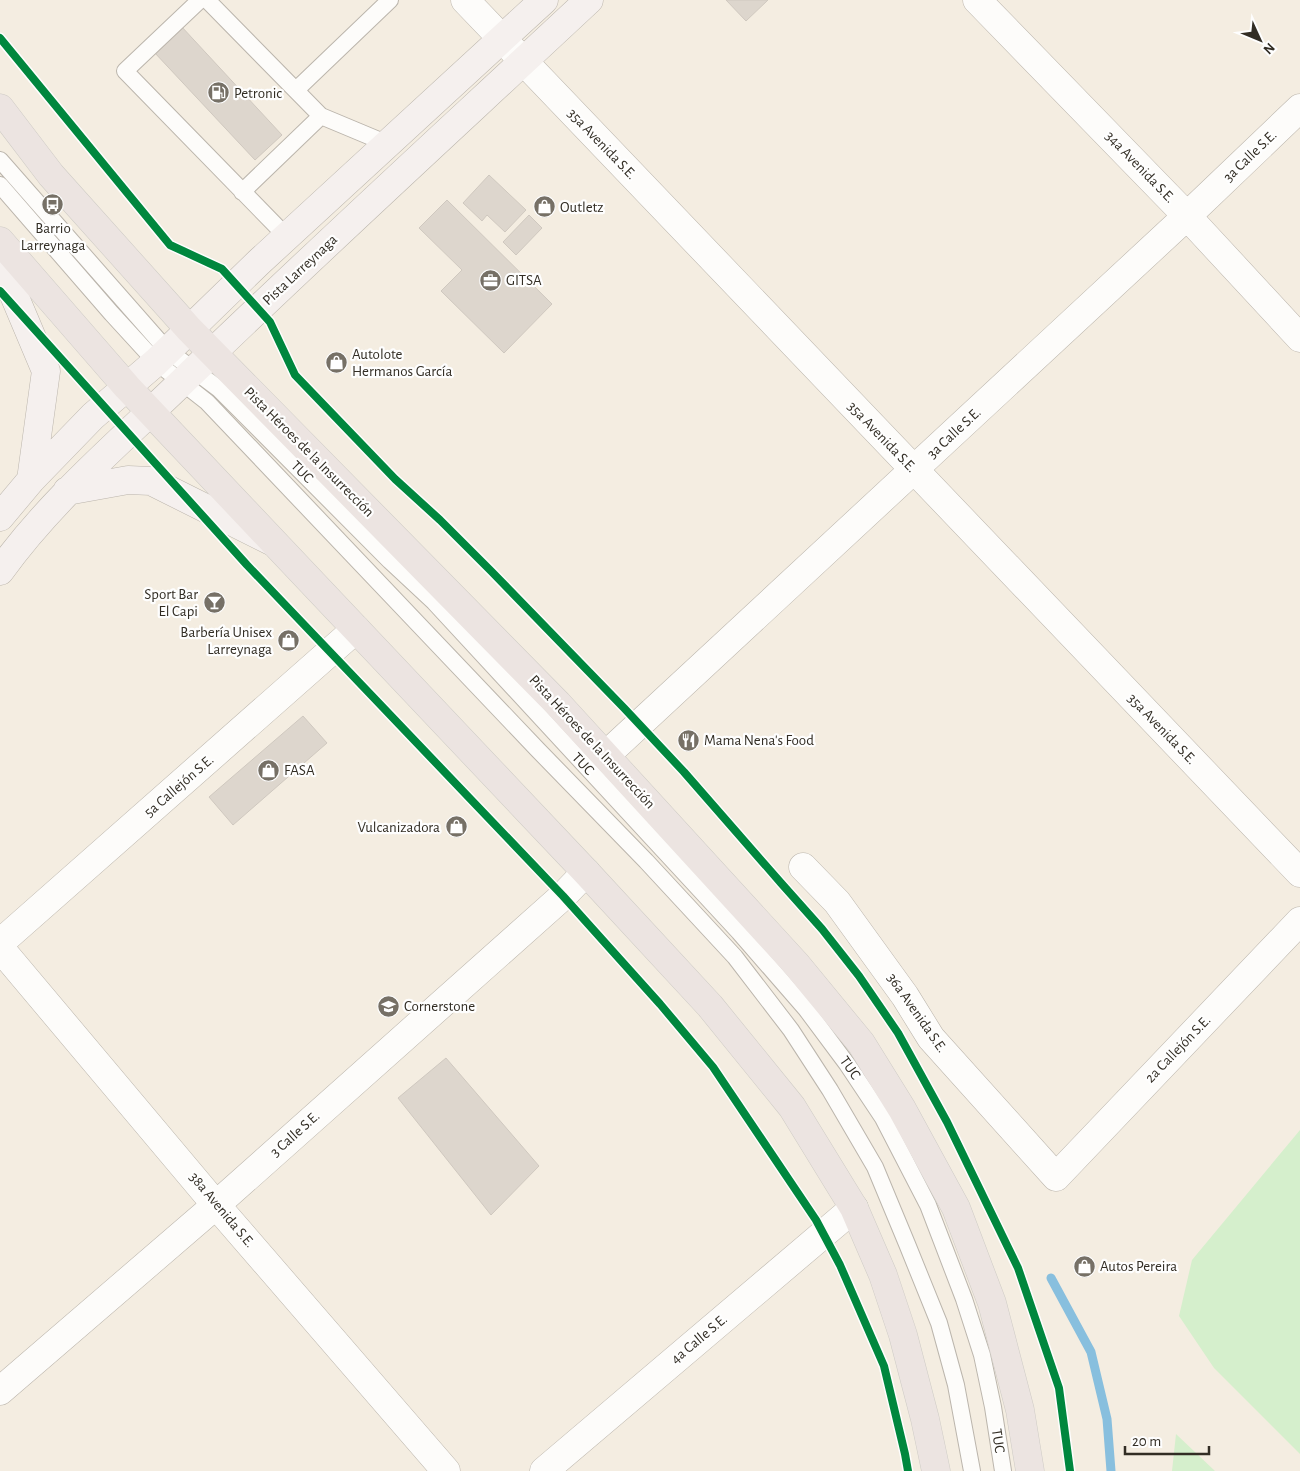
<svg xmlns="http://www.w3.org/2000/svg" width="1300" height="1471" viewBox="0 0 1300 1471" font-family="'Alegreya Sans',sans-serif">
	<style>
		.green { fill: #d5efcc }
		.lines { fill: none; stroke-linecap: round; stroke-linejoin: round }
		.stream { stroke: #88bfde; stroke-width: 9 }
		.building { fill: #ddd6cd; stroke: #cfc8bf }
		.lane-casing { stroke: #bbb5ac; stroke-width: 18 }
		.street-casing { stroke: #bbb5ac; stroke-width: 29 }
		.secondary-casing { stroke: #bbb5ac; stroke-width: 29 }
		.primary-casing { stroke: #cecbc5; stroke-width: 29 }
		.lane { stroke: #fdfcfa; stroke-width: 16 }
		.street { stroke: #fdfcfa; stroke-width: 28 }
		.secondary { stroke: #f5f0ee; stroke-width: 28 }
		.primary { stroke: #ece4e1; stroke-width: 28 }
		.cycleway-casing { stroke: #fefefe; stroke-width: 11 }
		.cycleway { stroke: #00873e; stroke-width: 8 }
		.labels { text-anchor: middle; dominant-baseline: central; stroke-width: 4.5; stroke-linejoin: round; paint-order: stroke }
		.poi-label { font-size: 15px; fill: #322d24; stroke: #fefefe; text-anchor: start }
		.street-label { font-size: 15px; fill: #322d24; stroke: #fefefe }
	</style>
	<rect width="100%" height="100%" fill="#f4ede1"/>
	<path class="green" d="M 1300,1130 L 1300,1454 L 1214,1368 L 1179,1316 L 1192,1260 Z
		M 1176,1434 L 1215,1471 L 1172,1471 Z"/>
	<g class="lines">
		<path class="stream" d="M 1051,1278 L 1091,1352 L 1107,1419 L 1111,1471"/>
	</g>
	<path class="building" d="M 726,0 L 768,0 L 746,21 Z
		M 181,26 L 282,135 L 255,160 L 154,52 Z
		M 489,175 L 526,210 L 505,232 L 487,215 L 482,221 L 463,203 Z
		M 447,200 L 552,304 L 504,353 L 441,291 L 462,270 L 419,228 Z
		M 529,215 L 542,228 L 516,255 L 503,242 Z
		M 303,716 L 327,743 L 233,825 L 209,797 Z
		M 446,1058 L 539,1166 L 491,1215 L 398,1098 Z"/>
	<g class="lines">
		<defs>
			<path id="lane" d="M 200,0 L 125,71 L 287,237
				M 207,0 L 321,116 L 388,144
				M 296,90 L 390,0
				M 0,160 L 167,350 L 219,389 L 390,561 L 434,602 L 739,932 L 806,1009 L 847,1064 L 883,1118 L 928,1205 L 964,1299 L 982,1355 L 993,1407 L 1003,1471
				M 0,185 L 112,314 L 156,362 L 207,402 L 538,750 L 646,861 L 735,957 L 791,1030 L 830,1090 L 875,1167 L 907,1244 L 939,1323 L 956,1385 L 972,1471
				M 242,192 L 321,116"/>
			<path id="street" d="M 465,0 L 1300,873
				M 977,0 L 1187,216 L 1300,338
				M 605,756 L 1187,216 L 1300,108
				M 803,867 L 837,902 L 905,996 L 931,1038 L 1056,1177 L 1300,921
				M 0,943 L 356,629
				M 0,948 L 216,1205 L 446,1471
				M 0,1391 L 216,1205 L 563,896 L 586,872
				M 544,1471 L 854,1208"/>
			<path id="secondary" d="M 0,262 L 46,371 L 31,480
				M 67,491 L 128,480 L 151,481 L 271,541
				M 0,517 L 31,480 L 93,416 L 156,362 L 259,262 L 544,0
				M 0,571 C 52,499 119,443 183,381 C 316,252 453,127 589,0"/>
			<path id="primary" d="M 0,108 L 51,175 L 189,329 L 558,704 L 796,964 L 861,1043 L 902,1109 L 956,1208 L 992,1303 L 1020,1410 L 1030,1471
				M 0,241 L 127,387 L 586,872 L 710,1006 L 792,1107 L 854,1208 L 883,1275 L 903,1335 L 925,1419 L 936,1471"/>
		</defs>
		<use href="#lane" class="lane-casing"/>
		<use href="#street" class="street-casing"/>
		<use href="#secondary" class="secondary-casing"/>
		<use href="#primary" class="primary-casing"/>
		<use href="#lane" class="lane"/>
		<use href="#street" class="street"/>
		<use href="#secondary" class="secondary"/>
		<use href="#primary" class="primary"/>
		<defs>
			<path id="cycleway" d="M 0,38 L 170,245 L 222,269 L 270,322 L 295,375 L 395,479 L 440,520 L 491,571 L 624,708 L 684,772 L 781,883 L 822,929 L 859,976 L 898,1033 L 947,1122 L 1018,1268 L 1059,1388 L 1070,1471
				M 0,291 L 247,565 L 563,896 L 660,1004 L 713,1067 L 816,1220 L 840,1265 L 884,1366 L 905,1454 L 908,1471"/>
		</defs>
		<use href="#cycleway" class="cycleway-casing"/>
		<use href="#cycleway" class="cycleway"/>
	</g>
	<defs>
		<symbol id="fuel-disc" viewBox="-11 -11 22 22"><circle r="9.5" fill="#767066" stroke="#fefefe"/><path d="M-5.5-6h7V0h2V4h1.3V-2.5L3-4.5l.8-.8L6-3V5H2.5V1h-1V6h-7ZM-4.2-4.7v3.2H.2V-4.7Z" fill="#fff"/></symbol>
		<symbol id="bus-disc" viewBox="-11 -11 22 22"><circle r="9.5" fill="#767066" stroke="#fefefe"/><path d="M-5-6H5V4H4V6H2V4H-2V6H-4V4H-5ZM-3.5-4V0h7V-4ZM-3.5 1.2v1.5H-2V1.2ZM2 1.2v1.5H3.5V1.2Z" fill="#fff"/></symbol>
		<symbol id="shop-disc" viewBox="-11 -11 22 22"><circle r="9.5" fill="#767066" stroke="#fefefe"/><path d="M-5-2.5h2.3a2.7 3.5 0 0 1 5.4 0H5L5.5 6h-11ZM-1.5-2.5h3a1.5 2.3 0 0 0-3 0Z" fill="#fff"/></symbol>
		<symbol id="office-disc" viewBox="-11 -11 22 22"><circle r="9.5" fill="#767066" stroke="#fefefe"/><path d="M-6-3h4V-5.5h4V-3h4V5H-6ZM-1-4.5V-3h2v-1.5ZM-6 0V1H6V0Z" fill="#fff"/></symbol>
		<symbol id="bar-disc" viewBox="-11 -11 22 22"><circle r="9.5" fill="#767066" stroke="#fefefe"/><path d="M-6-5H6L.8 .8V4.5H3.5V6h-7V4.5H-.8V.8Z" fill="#fff"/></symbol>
		<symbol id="restaurant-disc" viewBox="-11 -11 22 22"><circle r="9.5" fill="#767066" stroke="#fefefe"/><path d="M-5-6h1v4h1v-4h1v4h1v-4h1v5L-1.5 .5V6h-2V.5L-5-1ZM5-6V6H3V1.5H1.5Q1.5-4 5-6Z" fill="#fff"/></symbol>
		<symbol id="school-disc" viewBox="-11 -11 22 22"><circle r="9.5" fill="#767066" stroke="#fefefe"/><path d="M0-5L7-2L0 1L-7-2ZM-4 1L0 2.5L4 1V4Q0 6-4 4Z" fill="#fff"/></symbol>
	</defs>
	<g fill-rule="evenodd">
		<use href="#fuel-disc" x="206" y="80" width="25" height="25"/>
		<use href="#bus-disc" x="40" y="192" width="25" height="25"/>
		<use href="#shop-disc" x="532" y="194" width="25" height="25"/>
		<use href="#office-disc" x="478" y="268" width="25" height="25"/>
		<use href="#shop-disc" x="324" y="350" width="25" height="25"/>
		<use href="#bar-disc" x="202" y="590" width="25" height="25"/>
		<use href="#shop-disc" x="276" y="628" width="25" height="25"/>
		<use href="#restaurant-disc" x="676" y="728" width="25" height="25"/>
		<use href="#shop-disc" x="256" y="758" width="25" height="25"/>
		<use href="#shop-disc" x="444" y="814" width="25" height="25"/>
		<use href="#school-disc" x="376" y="994" width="25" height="25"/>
		<use href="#shop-disc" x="1072" y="1254" width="25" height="25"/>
	</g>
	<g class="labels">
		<g class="poi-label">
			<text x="234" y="93">Petronic</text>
			<text x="560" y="207">Outletz</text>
			<text x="53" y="228" text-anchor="middle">Barrio<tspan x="53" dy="17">Larreynaga</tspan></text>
			<text x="506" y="280">GITSA</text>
			<text x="352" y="354">Autolote<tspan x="352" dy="17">Hermanos García</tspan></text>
			<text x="198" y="594" text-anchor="end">Sport Bar<tspan x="198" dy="17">El Capi</tspan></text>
			<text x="272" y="632" text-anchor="end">Barbería Unisex<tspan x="272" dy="17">Larreynaga</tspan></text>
			<text x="704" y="740">Mama Nena's Food</text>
			<text x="284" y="770">FASA</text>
			<text x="440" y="827" text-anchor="end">Vulcanizadora</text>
			<text x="404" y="1006">Cornerstone</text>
			<text x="1100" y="1266">Autos Pereira</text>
		</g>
		<g class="street-label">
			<text transform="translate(602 144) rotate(46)">35a Avenida S.E.</text>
			<text transform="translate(1250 156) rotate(-44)">3a Calle S.E.</text>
			<text transform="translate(1140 167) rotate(46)">34a Avenida S.E.</text>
			<text transform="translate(300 270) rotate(-43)">Pista Larreynaga</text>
			<text transform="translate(954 433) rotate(-43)">3a Calle S.E.</text>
			<text transform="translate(882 437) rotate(46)">35a Avenida S.E.</text>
			<text transform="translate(309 452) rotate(45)">Pista Héroes de la Insurrección</text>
			<text transform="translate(302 472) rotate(45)">TUC</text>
			<text transform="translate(1162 729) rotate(46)">35a Avenida S.E.</text>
			<text transform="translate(592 742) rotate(47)">Pista Héroes de la Insurrección</text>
			<text transform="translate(583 764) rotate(47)">TUC</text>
			<text transform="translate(179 786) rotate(-41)">5a Callejón S.E.</text>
			<text transform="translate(917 1013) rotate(55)">36a Avenida S.E.</text>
			<text transform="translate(1178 1049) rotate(-46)">2a Callejón S.E.</text>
			<text transform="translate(850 1068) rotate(55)">TUC</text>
			<text transform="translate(295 1134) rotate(-42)">3 Calle S.E.</text>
			<text transform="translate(222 1210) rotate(50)">38a Avenida S.E.</text>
			<text transform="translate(699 1339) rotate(-40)">4a Calle S.E.</text>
			<text transform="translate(998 1441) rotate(81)">TUC</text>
		</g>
	</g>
	<g transform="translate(1260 40) rotate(134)" stroke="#fefefe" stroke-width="4" paint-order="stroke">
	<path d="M0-4L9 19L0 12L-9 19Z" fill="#322d24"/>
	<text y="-8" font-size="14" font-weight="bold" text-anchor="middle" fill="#322d24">N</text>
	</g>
	<path d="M1125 1446v8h84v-8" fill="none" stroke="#322d24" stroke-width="2.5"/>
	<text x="1132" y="1446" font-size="15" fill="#322d24" stroke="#fefefe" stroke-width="4" paint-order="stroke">20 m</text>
</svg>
